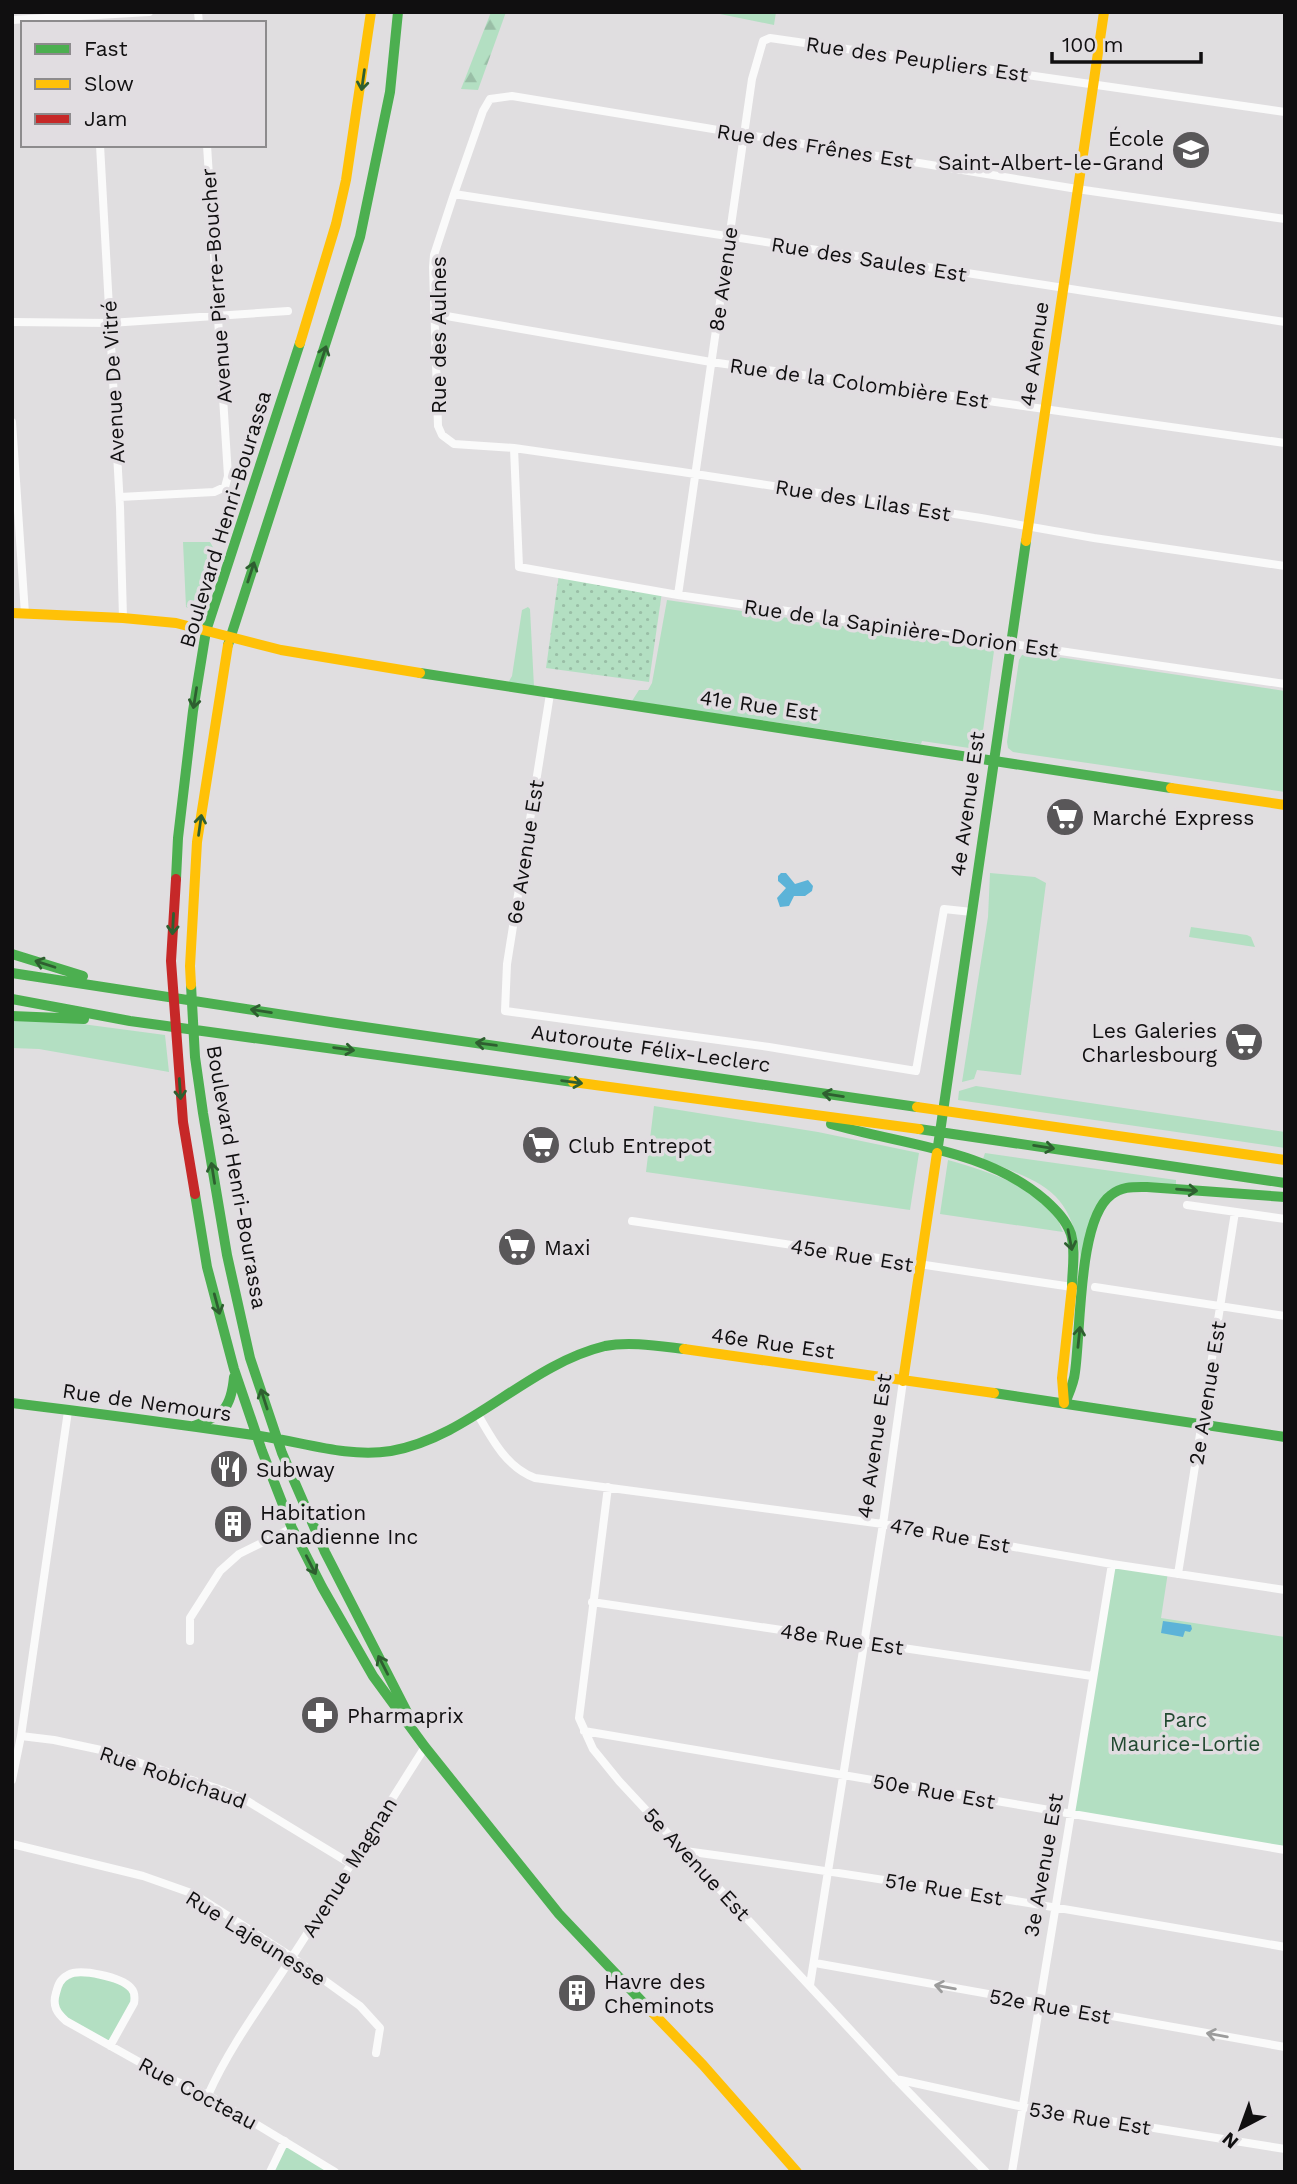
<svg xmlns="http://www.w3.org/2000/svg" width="1297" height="2184" viewBox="0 0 1297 2184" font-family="'Work Sans',sans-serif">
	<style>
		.green { fill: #b3dfc2 }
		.forest { fill: url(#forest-firs) }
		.garden { fill: url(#garden-dots) }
		.water { fill: #5cb3d8 }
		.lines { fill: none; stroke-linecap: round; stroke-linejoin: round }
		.street { stroke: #fafafa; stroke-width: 8 }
		.fast { stroke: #4caf50; stroke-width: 10 }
		.slow { stroke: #ffc107; stroke-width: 10 }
		.jam { stroke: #c62828; stroke-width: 10 }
		.oneway { stroke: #2e5f30 }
		.oneway2 { stroke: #9c9c9c }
		.labels { text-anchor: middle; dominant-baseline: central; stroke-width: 7; stroke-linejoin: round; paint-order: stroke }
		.street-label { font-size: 21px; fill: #100f10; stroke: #e1dde1 }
		.poi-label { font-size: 21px; fill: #100f10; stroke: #e1dde1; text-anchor: start }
		.park-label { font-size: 21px; fill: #214930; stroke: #e1dde1 }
	</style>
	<defs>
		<pattern id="forest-firs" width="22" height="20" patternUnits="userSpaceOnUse" patternTransform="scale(1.75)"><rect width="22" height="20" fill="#b3dfc2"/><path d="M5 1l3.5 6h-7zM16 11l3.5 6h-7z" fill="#99bea6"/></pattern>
		<pattern id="garden-dots" width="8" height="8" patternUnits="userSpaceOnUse" patternTransform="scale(1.75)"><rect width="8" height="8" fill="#b3dfc2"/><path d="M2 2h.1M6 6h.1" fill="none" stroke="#99bea6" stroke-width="1.8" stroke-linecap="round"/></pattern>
	</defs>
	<rect width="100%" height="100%" fill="#e0dee0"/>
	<path class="green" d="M 710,12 L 776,12 L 774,25 Z
		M 183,542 L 210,542 L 214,549 L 195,599 L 188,608 L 186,607 Z
		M 667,600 L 991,648 L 994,651 L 981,745 L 976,749 L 922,741 L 921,744 L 632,701 L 639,690 L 648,690 L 652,683 Z
		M 528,607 L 530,609 L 534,687 L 508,683 L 512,676 L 522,610 Z
		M 1031,653 L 1285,691 L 1285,792 L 1013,752 L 1008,748 L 1007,742 L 1019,660 L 1022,655 Z
		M 990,873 L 1035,877 L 1046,883 L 1021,1075 L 977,1070 L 974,1079 L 962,1082 L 988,917 Z
		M 1191,927 L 1247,935 L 1251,937 L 1255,947 L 1189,937 Z
		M 12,1019 L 52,1020 L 165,1035 L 169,1072 L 39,1049 L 12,1048 Z
		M 976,1086 L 1285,1132 L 1285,1148 L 958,1100 L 959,1091 Z
		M 654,1106 L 818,1132 L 919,1153 L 910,1210 L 646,1172 Z
		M 985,1153 L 1176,1180 L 1176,1184 L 1107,1193 L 1081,1259 C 1070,1188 1043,1184 983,1159 Z
		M 948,1160 C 981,1169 1031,1185 1054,1212 C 1058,1217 1060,1226 1063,1232 L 940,1214 Z
		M 1112,1564 L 1168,1572 L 1161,1618 L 1285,1637 L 1285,1850 L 1071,1814 Z
		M 72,1973 L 123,1982 L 135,1995 L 110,2046 L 66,2021 L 54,1998 L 59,1983 Z
		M 285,2141 L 335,2172 L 270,2172 Z"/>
	<path class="forest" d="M 491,12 L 506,12 L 478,90 L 461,89 Z"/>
	<path class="garden" d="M 559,574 L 662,592 L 649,682 L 546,668 Z"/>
	<path class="water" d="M 781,873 L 786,873 L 795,884 L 808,880 L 813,886 L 812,891 L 805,896 L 794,896 L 789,906 L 780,907 L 777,898 L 786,888 L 778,881 L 778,876 Z
		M 1163,1621 L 1191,1625 L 1192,1629 L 1190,1632 L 1185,1631 L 1183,1637 L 1161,1633 Z"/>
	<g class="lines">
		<path class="street" d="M 198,12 L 199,23
			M 12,20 L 149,12
			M 100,145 L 120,507 L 123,618
			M 454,194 L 1285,322
			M 1285,219 L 1077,189 L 512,96 L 490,99 L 483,111 L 454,194 L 434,255 L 433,267 L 438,426 L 442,435 L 454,444 L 514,448 L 682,472 L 981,518 L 1094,538 L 1285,566
			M 435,314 L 711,362 L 1285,443
			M 12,322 L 110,323 L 288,311
			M 12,422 L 25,614
			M 514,448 L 519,567 L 678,595 L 1285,684
			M 120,497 L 214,492 L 225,487 L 228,476 L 207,145
			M 678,595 L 752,79 L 763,41 L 770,38 L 1285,112
			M 550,694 L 507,964 L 505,1011 L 769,1047 L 916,1071 L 944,909 L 972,912
			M 1187,1205 L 1285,1219
			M 632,1221 L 1072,1287
			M 1095,1287 L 1285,1316
			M 477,1413 C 492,1439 506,1467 535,1478 L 883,1524 L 1112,1564 L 1285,1590
			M 608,1487 L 579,1718 L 593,1749 L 619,1781 L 896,2079 L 986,2172
			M 1178,1574 L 1235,1212
			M 592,1602 L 1092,1676
			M 190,1641 L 190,1618 L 220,1571 L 239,1554 L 292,1528
			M 584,1731 L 1285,1850
			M 21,1736 L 54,1740 L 101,1750 L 222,1790 L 244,1799 L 351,1864
			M 12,1780 L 21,1736 L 68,1411
			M 12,1844 L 143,1876 L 194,1894 L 292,1957 L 360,2006 L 380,2028 L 376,2053
			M 685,1851 C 886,1878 1085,1912 1285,1947
			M 815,1963 L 1285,2047
			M 810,1985 L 883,1524 L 903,1381
			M 110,2046 L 134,2003 C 135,1997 135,1992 131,1988 C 121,1977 80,1968 68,1975 C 60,1979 58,1985 56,1993 C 52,2006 57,2013 66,2021 L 166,2077 L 208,2095 L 335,2172
			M 896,2079 L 1023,2107 L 1285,2149
			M 208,2095 C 231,2044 264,2001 294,1954 C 338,1886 381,1816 425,1747
			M 270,2172 L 285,2141
			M 1012,2172 L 1112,1564"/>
		<path class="fast" d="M 228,645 L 360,237 L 390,92 L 398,12
			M 420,673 L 1171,788
			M 176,879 L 178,838 L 193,711 L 206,631 L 300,343
			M 12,954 L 83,976
			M 12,973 L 337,1023 L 917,1107
			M 191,985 L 195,1057 L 203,1113 L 227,1255 L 250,1358 L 282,1453 L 325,1552 L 408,1714
			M 12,999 L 130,1021 L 573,1082
			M 12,1016 L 84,1019
			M 831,1124 C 903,1145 986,1149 1045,1200 C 1056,1210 1066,1220 1071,1234 C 1076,1251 1072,1270 1072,1287
			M 919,1129 L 1285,1183
			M 937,1153 L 1026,541
			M 195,1194 L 207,1267 L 234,1369 L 262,1451 L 292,1528 L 322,1587 L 373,1676 L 425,1747 L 559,1914 L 652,2012
			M 994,1393 L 1285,1437
			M 12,1403 C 95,1413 177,1424 260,1436 C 303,1442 347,1458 391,1451 C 470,1437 527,1365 605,1346 C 629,1341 659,1346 684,1349
			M 1065,1403 C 1069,1393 1074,1383 1075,1372 C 1081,1331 1078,1219 1111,1195 C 1122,1186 1134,1187 1147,1187 L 1285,1197
			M 194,1426 C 223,1415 231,1409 234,1377"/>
		<path class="slow" d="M 300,343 L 336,224 L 346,180 L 371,12
			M 1026,541 L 1104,12
			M 12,613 L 123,618 L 176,623 L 281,650 L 420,673
			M 1171,788 L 1285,805
			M 191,985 L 190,966 L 197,842 L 228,645
			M 573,1082 L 919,1129
			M 917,1107 L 1285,1160
			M 684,1349 L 994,1393
			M 903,1381 L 937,1153
			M 1064,1403 L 1062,1378 L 1072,1287
			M 652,2012 L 703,2065 L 797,2172"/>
		<path class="jam" d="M 176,879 L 171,961 L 183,1122 L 195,1194"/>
	</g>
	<defs><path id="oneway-shaft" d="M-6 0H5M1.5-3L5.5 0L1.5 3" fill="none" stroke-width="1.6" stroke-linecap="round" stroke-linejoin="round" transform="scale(1.75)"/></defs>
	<g class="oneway">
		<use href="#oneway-shaft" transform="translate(363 80) rotate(98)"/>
		<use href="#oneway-shaft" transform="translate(323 356) rotate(-72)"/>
		<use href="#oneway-shaft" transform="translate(251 572) rotate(-72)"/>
		<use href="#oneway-shaft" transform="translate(195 698) rotate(99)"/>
		<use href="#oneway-shaft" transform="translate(200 825) rotate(-82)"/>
		<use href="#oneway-shaft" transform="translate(173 924) rotate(93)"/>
		<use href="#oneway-shaft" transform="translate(45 964) rotate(-162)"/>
		<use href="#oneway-shaft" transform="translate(261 1011) rotate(-171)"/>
		<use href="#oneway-shaft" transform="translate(486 1044) rotate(-172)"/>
		<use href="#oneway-shaft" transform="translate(344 1049) rotate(8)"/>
		<use href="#oneway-shaft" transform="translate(572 1082) rotate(8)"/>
		<use href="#oneway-shaft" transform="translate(180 1089) rotate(86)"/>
		<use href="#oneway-shaft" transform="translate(833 1095) rotate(-171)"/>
		<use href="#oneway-shaft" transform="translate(1044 1147) rotate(9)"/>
		<use href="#oneway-shaft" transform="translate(213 1173) rotate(-99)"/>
		<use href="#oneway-shaft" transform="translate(1187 1190) rotate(5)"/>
		<use href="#oneway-shaft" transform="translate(1070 1240) rotate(79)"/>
		<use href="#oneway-shaft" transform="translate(217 1304) rotate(75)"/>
		<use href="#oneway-shaft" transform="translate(1079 1337) rotate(-84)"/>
		<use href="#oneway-shaft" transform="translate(264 1399) rotate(-108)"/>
		<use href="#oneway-shaft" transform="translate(311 1565) rotate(63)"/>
		<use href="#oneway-shaft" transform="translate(383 1665) rotate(-117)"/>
	</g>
	<g class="oneway2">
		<use href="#oneway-shaft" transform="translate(945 1987) rotate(-170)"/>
		<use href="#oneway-shaft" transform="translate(1217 2035) rotate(-170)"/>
	</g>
	<defs>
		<symbol id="school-disc" viewBox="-11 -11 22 22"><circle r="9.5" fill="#595759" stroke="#e1dde1"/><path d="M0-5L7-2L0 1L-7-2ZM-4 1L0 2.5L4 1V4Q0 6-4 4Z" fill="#fff"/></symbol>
		<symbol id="supermarket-disc" viewBox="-11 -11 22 22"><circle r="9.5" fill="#595759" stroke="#e1dde1"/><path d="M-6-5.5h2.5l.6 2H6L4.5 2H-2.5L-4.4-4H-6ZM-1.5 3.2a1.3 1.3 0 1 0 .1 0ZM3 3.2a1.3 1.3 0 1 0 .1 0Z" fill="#fff"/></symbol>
		<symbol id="restaurant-disc" viewBox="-11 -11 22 22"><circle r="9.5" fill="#595759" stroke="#e1dde1"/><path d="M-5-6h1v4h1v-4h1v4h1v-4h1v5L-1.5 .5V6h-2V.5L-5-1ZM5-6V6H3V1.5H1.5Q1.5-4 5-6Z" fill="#fff"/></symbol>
		<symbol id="building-disc" viewBox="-11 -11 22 22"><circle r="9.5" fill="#595759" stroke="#e1dde1"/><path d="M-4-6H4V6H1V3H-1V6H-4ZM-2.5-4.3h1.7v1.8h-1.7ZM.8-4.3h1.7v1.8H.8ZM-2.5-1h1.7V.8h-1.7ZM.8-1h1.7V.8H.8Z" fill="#fff"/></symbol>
		<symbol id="pharmacy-disc" viewBox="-11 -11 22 22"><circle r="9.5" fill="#595759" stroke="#e1dde1"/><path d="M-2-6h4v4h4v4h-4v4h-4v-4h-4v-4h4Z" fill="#fff"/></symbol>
	</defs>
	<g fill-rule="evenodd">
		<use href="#school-disc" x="1169" y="128" width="44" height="44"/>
		<use href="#supermarket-disc" x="1043" y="795" width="44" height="44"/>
		<use href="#supermarket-disc" x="1222" y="1020" width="44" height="44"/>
		<use href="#supermarket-disc" x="519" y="1123" width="44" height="44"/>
		<use href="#supermarket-disc" x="495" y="1225" width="44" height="44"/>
		<use href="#restaurant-disc" x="207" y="1447" width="44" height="44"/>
		<use href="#building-disc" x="211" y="1502" width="44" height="44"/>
		<use href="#pharmacy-disc" x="298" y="1693" width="44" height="44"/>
		<use href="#building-disc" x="555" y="1971" width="44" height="44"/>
	</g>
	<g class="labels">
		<g class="street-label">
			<text transform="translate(917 59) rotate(8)">Rue des Peupliers Est</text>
			<text transform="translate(815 146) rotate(9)">Rue des Frênes Est</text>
			<text transform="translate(869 259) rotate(9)">Rue des Saules Est</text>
			<text transform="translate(723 279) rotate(-82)">8e Avenue</text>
			<text transform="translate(216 286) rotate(-94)">Avenue Pierre-Boucher</text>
			<text transform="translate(438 335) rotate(-90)">Rue des Aulnes</text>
			<text transform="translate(1034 354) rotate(-82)">4e Avenue</text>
			<text transform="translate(113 382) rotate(-93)">Avenue De Vitré</text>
			<text transform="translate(859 383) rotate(8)">Rue de la Colombière Est</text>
			<text transform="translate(863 500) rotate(9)">Rue des Lilas Est</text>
			<text transform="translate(225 519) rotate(-73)">Boulevard Henri-Bourassa</text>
			<text transform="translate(901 628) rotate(8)">Rue de la Sapinière-Dorion Est</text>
			<text transform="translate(759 705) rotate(8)">41e Rue Est</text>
			<text transform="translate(967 804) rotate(-82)">4e Avenue Est</text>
			<text transform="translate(525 852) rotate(-81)">6e Avenue Est</text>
			<text transform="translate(651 1048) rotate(8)">Autoroute Félix-Leclerc</text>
			<text transform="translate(237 1177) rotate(80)">Boulevard Henri-Bourassa</text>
			<text transform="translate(852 1255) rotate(9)">45e Rue Est</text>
			<text transform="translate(773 1343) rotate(8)">46e Rue Est</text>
			<text transform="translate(1207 1393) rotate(-81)">2e Avenue Est</text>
			<text transform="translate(147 1402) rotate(8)">Rue de Nemours</text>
			<text transform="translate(874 1446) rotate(-82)">4e Avenue Est</text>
			<text transform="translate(950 1535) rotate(10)">47e Rue Est</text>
			<text transform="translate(842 1639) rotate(8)">48e Rue Est</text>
			<text transform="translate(173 1777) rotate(19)">Rue Robichaud</text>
			<text transform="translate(934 1791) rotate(10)">50e Rue Est</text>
			<text transform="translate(697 1864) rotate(47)">5e Avenue Est</text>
			<text transform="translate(1043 1865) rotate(-80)">3e Avenue Est</text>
			<text transform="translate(349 1867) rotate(-58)">Avenue Magnan</text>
			<text transform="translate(944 1889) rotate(9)">51e Rue Est</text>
			<text transform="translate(256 1938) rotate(32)">Rue Lajeunesse</text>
			<text transform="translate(1050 2006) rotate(10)">52e Rue Est</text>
			<text transform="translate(198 2093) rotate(28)">Rue Cocteau</text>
			<text transform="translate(1090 2118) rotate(9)">53e Rue Est</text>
		</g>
		<g class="poi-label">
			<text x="1164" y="138" text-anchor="end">École<tspan x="1164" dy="24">Saint-Albert-le-Grand</tspan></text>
			<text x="1092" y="817">Marché Express</text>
			<text x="1217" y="1030" text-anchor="end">Les Galeries<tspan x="1217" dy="24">Charlesbourg</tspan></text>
			<text x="568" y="1145">Club Entrepot</text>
			<text x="544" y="1247">Maxi</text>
			<text x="256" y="1469">Subway</text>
			<text x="260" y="1512">Habitation<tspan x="260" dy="24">Canadienne Inc</tspan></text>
			<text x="347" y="1715">Pharmaprix</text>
			<text x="604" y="1981">Havre des<tspan x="604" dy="24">Cheminots</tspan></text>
		</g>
		<g class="park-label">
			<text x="1185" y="1719">Parc<tspan x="1185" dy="24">Maurice-Lortie</tspan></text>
		</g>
	</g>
	<rect width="1297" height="2184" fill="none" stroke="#100f10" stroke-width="28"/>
	<rect x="21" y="21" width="245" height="126" fill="#e1dde1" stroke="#8d8b8d" stroke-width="2"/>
	<rect x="35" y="44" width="35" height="10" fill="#4caf50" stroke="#8d8b8d" stroke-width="2"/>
	<text x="84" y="56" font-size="21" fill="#100f10">Fast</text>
	<rect x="35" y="79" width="35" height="10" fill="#ffc107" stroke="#8d8b8d" stroke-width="2"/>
	<text x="84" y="91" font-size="21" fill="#100f10">Slow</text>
	<rect x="35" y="114" width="35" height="10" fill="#c62828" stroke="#8d8b8d" stroke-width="2"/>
	<text x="84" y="126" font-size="21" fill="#100f10">Jam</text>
	<g transform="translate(1241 2128) rotate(221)" stroke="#e1dde1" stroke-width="5" paint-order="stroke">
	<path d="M0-5L12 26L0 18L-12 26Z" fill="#100f10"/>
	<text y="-10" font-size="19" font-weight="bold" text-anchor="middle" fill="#100f10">N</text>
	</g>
	<path d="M1052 52v10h149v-10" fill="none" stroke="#100f10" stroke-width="3.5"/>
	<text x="1062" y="52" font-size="21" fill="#100f10" stroke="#e1dde1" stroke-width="5" paint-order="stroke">100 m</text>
</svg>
